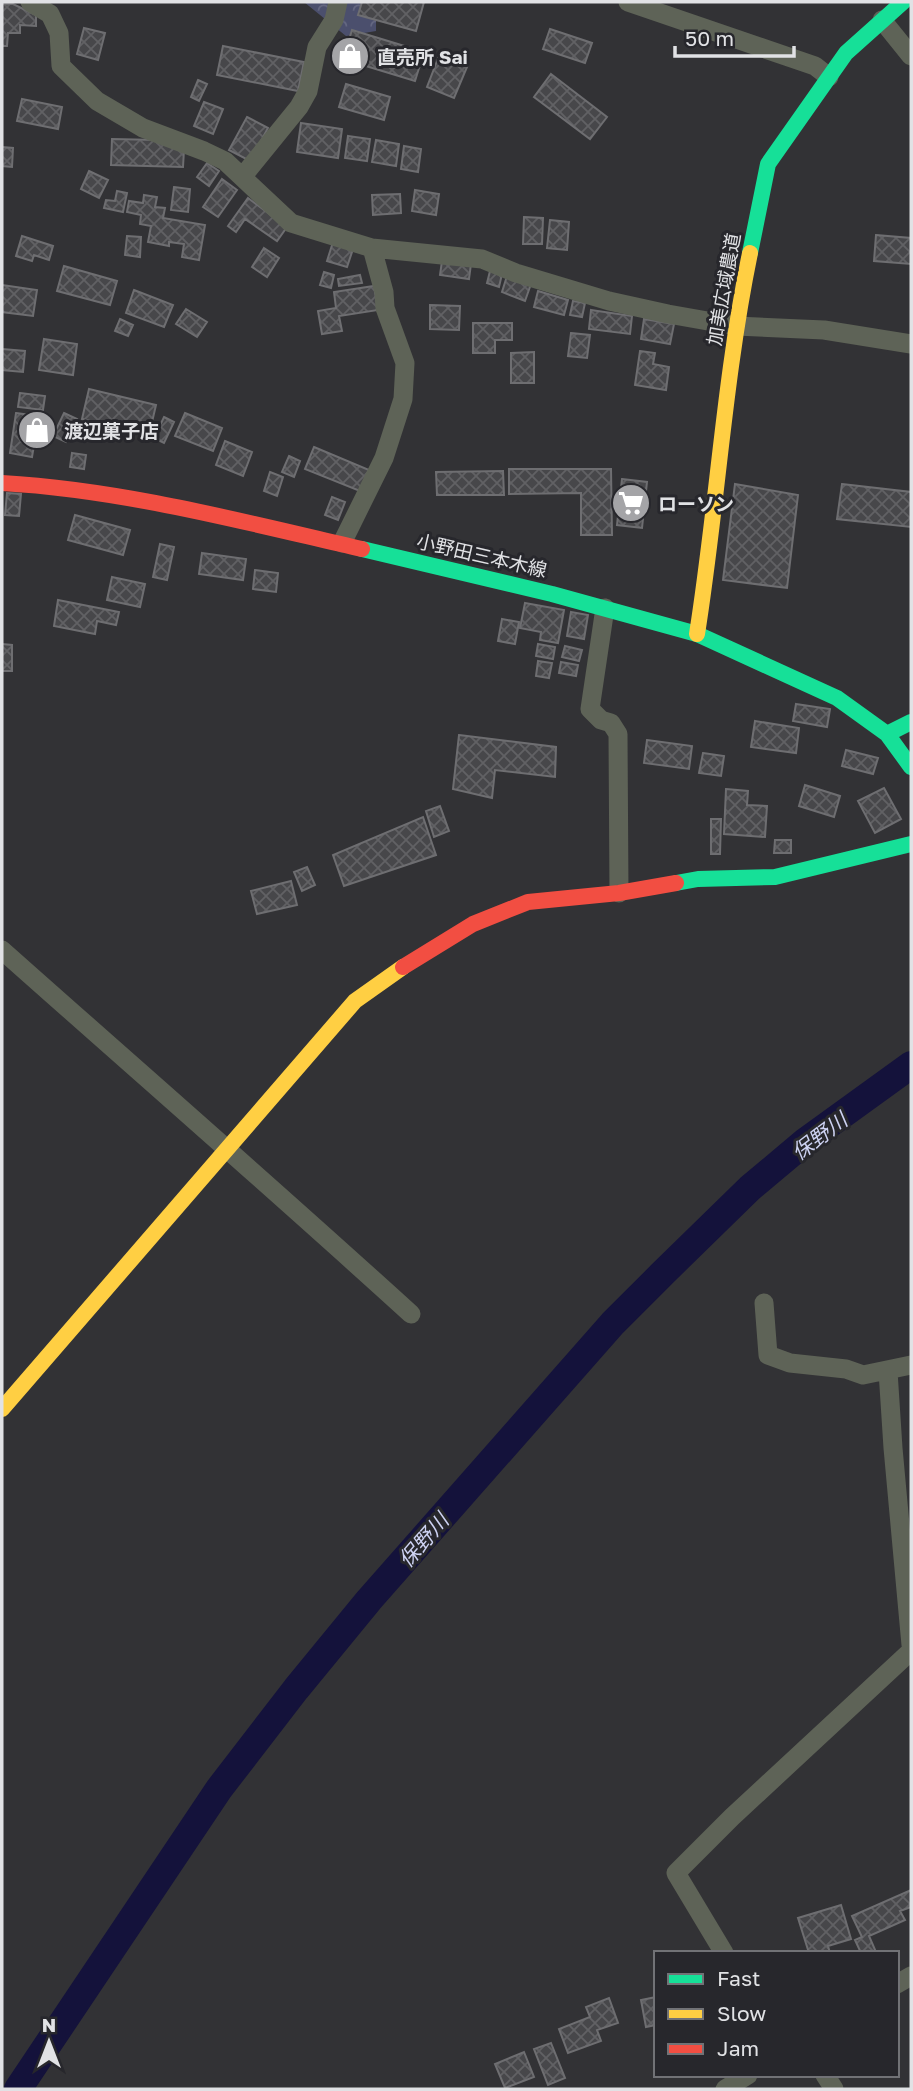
<svg xmlns="http://www.w3.org/2000/svg" width="913" height="2091" viewBox="0 0 913 2091" font-family="'Golos Text','Noto Sans JP',sans-serif">
	<style>
		.forest { fill: url(#forest-crowns) }
		.lines { fill: none; stroke-linecap: round; stroke-linejoin: round }
		.river { stroke: #14123b; stroke-width: 28 }
		.building { fill: url(#building-cross-hatch); stroke: #6e6e71; stroke-width: 2 }
		.street { stroke: #5e6357; stroke-width: 19 }
		.fast { stroke: #16e098; stroke-width: 16 }
		.slow { stroke: #ffcf43; stroke-width: 16 }
		.jam { stroke: #f24e42; stroke-width: 16 }
		.labels { text-anchor: middle; dominant-baseline: central; stroke-width: 6; stroke-linejoin: round; paint-order: stroke }
		.poi-label { font-size: 19px; font-weight: bold; fill: #e1e2e5; stroke: #27272c; text-anchor: start }
		.street-label { font-size: 19px; fill: #e1e2e5; stroke: #27272c }
		.water-label { font-size: 21px; font-style: italic; fill: #cdd2f2; stroke: #27272c }
	</style>
	<defs>
		<pattern id="forest-crowns" width="20" height="18" patternUnits="userSpaceOnUse" patternTransform="scale(1.75)"><rect width="20" height="18" fill="#4b4f6d"/><path d="M2 6a3 3 0 1 1 6 0M12 15a3 3 0 1 1 6 0" fill="none" stroke="#656882"/></pattern>
		<pattern id="building-cross-hatch" width="8" height="8" patternUnits="userSpaceOnUse" patternTransform="scale(1.75)"><rect width="8" height="8" fill="#47474a"/><path d="M0 0l8 8M0 8l8-8" fill="none" stroke="#616164"/></pattern>
	</defs>
	<rect width="100%" height="100%" fill="#323235"/>
	<path class="forest" d="M 304,2 L 376,2 L 376,31 L 346,36 Z"/>
	<g class="lines">
		<path class="river" d="M 18,2089 L 219,1789 L 296,1689 L 369,1600 L 613,1323 L 662,1274 L 750,1188 L 806,1141 L 911,1065"/>
	</g>
	<path class="building" d="M 362,2 L 424,2 L 416,31 L 358,15 Z
		M 2,4 L 13,4 L 36,15 L 36,26 L 20,25 L 20,33 L 8,33 L 7,46 L 2,46 Z
		M 84,28 L 105,33 L 98,60 L 77,54 Z
		M 550,29 L 592,43 L 585,63 L 543,49 Z
		M 352,30 L 424,52 L 415,81 L 343,59 Z
		M 223,46 L 304,62 L 298,91 L 217,75 Z
		M 439,56 L 467,67 L 454,98 L 427,87 Z
		M 551,74 L 607,117 L 590,139 L 534,97 Z
		M 198,80 L 207,84 L 199,101 L 191,97 Z
		M 346,84 L 390,97 L 384,120 L 339,107 Z
		M 22,99 L 62,107 L 58,129 L 17,121 Z
		M 204,102 L 223,109 L 213,134 L 194,126 Z
		M 247,117 L 268,128 L 250,161 L 229,150 Z
		M 301,123 L 342,129 L 338,158 L 297,152 Z
		M 348,136 L 370,139 L 367,161 L 345,158 Z
		M 112,139 L 158,140 L 184,150 L 183,167 L 111,165 Z
		M 376,140 L 399,144 L 396,166 L 372,162 Z
		M 404,146 L 421,149 L 418,172 L 401,169 Z
		M 2,147 L 13,148 L 12,167 L 2,166 Z
		M 207,163 L 219,171 L 209,186 L 197,177 Z
		M 89,171 L 108,180 L 99,198 L 81,189 Z
		M 222,179 L 237,190 L 218,217 L 203,207 Z
		M 174,187 L 190,189 L 188,212 L 171,210 Z
		M 415,190 L 439,194 L 436,215 L 412,211 Z
		M 117,191 L 127,193 L 123,212 L 104,208 L 106,200 L 115,201 Z
		M 400,194 L 401,213 L 373,215 L 372,195 Z
		M 144,195 L 157,197 L 155,207 L 165,208 L 163,218 L 205,225 L 199,260 L 182,257 L 184,244 L 169,242 L 169,246 L 148,242 L 151,226 L 140,224 L 141,215 L 127,212 L 129,201 L 143,203 Z
		M 248,198 L 287,227 L 277,241 L 245,219 L 236,232 L 228,226 Z
		M 524,217 L 543,218 L 542,244 L 523,244 Z
		M 550,220 L 569,222 L 567,250 L 547,248 Z
		M 876,235 L 911,238 L 911,264 L 874,261 Z
		M 22,236 L 53,246 L 49,260 L 34,255 L 32,261 L 16,256 Z
		M 127,236 L 141,237 L 140,257 L 125,255 Z
		M 333,242 L 353,249 L 347,267 L 327,261 Z
		M 264,248 L 279,258 L 267,277 L 252,267 Z
		M 442,261 L 471,264 L 469,279 L 440,275 Z
		M 64,266 L 117,281 L 110,305 L 57,291 Z
		M 490,271 L 502,274 L 499,287 L 487,283 Z
		M 324,272 L 334,275 L 331,288 L 320,285 Z
		M 360,275 L 362,283 L 339,286 L 338,279 Z
		M 507,276 L 531,284 L 525,301 L 502,292 Z
		M 2,285 L 37,290 L 33,316 L 2,312 Z
		M 374,286 L 378,310 L 339,316 L 342,331 L 322,334 L 318,311 L 336,308 L 334,292 Z
		M 134,290 L 173,305 L 164,327 L 126,313 Z
		M 538,291 L 568,300 L 564,315 L 534,307 Z
		M 573,301 L 585,303 L 582,317 L 570,315 Z
		M 430,305 L 460,306 L 459,330 L 430,329 Z
		M 186,309 L 207,322 L 197,337 L 176,324 Z
		M 591,310 L 632,316 L 630,334 L 589,329 Z
		M 120,319 L 133,325 L 128,336 L 115,331 Z
		M 644,319 L 674,324 L 670,344 L 641,339 Z
		M 473,323 L 512,323 L 512,340 L 495,340 L 495,353 L 473,353 Z
		M 571,333 L 590,335 L 587,358 L 568,356 Z
		M 44,339 L 77,344 L 73,375 L 39,370 Z
		M 2,349 L 25,351 L 23,372 L 2,370 Z
		M 640,351 L 655,353 L 653,364 L 669,367 L 666,390 L 635,385 Z
		M 534,352 L 534,383 L 511,383 L 511,353 Z
		M 89,389 L 156,405 L 149,435 L 82,419 Z
		M 20,393 L 45,396 L 43,410 L 18,407 Z
		M 16,413 L 39,416 L 32,457 L 10,453 Z
		M 64,413 L 77,419 L 66,442 L 53,436 Z
		M 185,413 L 222,428 L 213,451 L 175,436 Z
		M 164,417 L 174,422 L 164,443 L 154,438 Z
		M 225,441 L 252,452 L 243,476 L 216,465 Z
		M 314,447 L 369,470 L 360,491 L 305,469 Z
		M 72,453 L 86,455 L 84,469 L 70,467 Z
		M 289,456 L 300,461 L 294,477 L 282,472 Z
		M 509,469 L 611,469 L 612,535 L 581,535 L 581,493 L 509,494 Z
		M 503,471 L 504,495 L 437,495 L 436,472 Z
		M 270,472 L 283,477 L 277,496 L 264,491 Z
		M 622,479 L 647,482 L 642,528 L 617,525 Z
		M 735,484 L 798,495 L 787,588 L 723,580 Z
		M 842,484 L 911,492 L 911,527 L 837,519 Z
		M 7,493 L 21,494 L 19,516 L 5,515 Z
		M 332,497 L 345,502 L 338,520 L 325,515 Z
		M 75,515 L 130,530 L 123,555 L 68,540 Z
		M 160,544 L 174,547 L 167,580 L 153,577 Z
		M 202,553 L 246,559 L 243,580 L 199,574 Z
		M 255,570 L 278,573 L 276,592 L 253,589 Z
		M 112,577 L 145,584 L 140,607 L 107,600 Z
		M 58,600 L 119,612 L 116,625 L 97,621 L 95,634 L 54,626 Z
		M 525,603 L 564,610 L 558,643 L 540,640 L 541,632 L 520,628 Z
		M 571,612 L 588,615 L 584,639 L 567,636 Z
		M 502,619 L 519,622 L 515,644 L 498,641 Z
		M 2,644 L 12,645 L 12,671 L 2,671 Z
		M 538,644 L 555,647 L 553,659 L 536,656 Z
		M 565,646 L 582,650 L 579,661 L 562,657 Z
		M 538,661 L 552,663 L 549,678 L 536,676 Z
		M 561,662 L 578,665 L 576,676 L 559,673 Z
		M 796,704 L 830,709 L 827,727 L 793,721 Z
		M 755,721 L 799,728 L 796,753 L 751,747 Z
		M 459,735 L 556,747 L 555,777 L 495,770 L 492,798 L 453,789 Z
		M 647,740 L 692,746 L 689,769 L 644,763 Z
		M 846,750 L 878,758 L 873,774 L 842,766 Z
		M 703,753 L 724,756 L 721,776 L 699,773 Z
		M 805,785 L 840,796 L 834,817 L 799,806 Z
		M 884,788 L 901,819 L 875,833 L 858,801 Z
		M 726,789 L 748,791 L 747,805 L 767,806 L 765,837 L 724,834 Z
		M 440,806 L 449,831 L 434,837 L 426,811 Z
		M 423,817 L 436,855 L 344,886 L 333,855 Z
		M 711,819 L 721,819 L 720,854 L 711,854 Z
		M 775,840 L 791,840 L 791,853 L 774,853 Z
		M 307,867 L 315,885 L 302,891 L 294,872 Z
		M 291,881 L 297,905 L 257,914 L 251,891 Z
		M 911,1890 L 911,1907 L 900,1911 L 905,1920 L 869,1936 L 876,1952 L 861,1953 L 855,1940 L 862,1937 L 852,1916 Z
		M 841,1905 L 851,1939 L 828,1946 L 830,1953 L 809,1953 L 798,1918 Z
		M 656,1997 L 656,2025 L 646,2027 L 641,2000 Z
		M 609,1998 L 618,2023 L 597,2030 L 601,2041 L 568,2053 L 559,2029 L 590,2017 L 586,2007 Z
		M 551,2043 L 565,2078 L 548,2085 L 534,2049 Z
		M 524,2052 L 534,2077 L 505,2088 L 495,2064 Z"/>
	<g class="lines">
		<path class="street" d="M 30,2 L 50,14 L 59,33 L 61,66 L 97,101 L 143,128 L 204,151 L 225,161 L 291,223 L 372,248 L 482,259 L 516,273 L 609,301 L 668,314 L 736,326 L 824,330 L 911,344
			M 628,2 L 815,66 L 829,77
			M 882,20 L 911,56
			M 243,176 L 299,107 L 308,91 L 317,47 L 334,20 L 338,2
			M 342,543 L 384,458 L 403,399 L 405,363 L 385,308 L 384,292 L 372,248
			M 605,608 L 590,709 L 601,720 L 611,723 L 618,734 L 619,893
			M 2,950 C 138,1071 276,1191 411,1314
			M 764,1303 L 768,1355 L 790,1363 L 846,1369 L 863,1375 L 911,1365
			M 888,1371 L 893,1448 L 911,1645
			M 724,1953 L 676,1873 L 732,1817 L 911,1651
			M 897,1984 L 911,1976
			M 825,2075 L 834,2089
			M 725,2089 L 748,2075"/>
		<path class="fast" d="M 750,253 L 768,164 L 846,53 L 903,2
			M 362,549 L 552,594 L 697,634 L 837,698 L 887,734 L 911,767
			M 887,734 L 911,722
			M 676,883 L 698,879 L 775,877 L 911,844"/>
		<path class="slow" d="M 697,634 C 717,508 724,379 750,253
			M 2,1409 L 355,1001 L 403,967"/>
		<path class="jam" d="M 2,483 C 124,490 244,522 362,549
			M 403,967 L 473,924 L 528,902 L 619,893 L 676,883"/>
	</g>
	<defs>
		<symbol id="shop-disc" viewBox="-11 -11 22 22"><circle r="9.5" fill="#a4a4a7" stroke="#27272c"/><path d="M-5-2.5h2.3a2.7 3.5 0 0 1 5.4 0H5L5.5 6h-11ZM-1.5-2.5h3a1.5 2.3 0 0 0-3 0Z" fill="#fff"/></symbol>
		<symbol id="supermarket-disc" viewBox="-11 -11 22 22"><circle r="9.5" fill="#a4a4a7" stroke="#27272c"/><path d="M-6-5.5h2.5l.6 2H6L4.5 2H-2.5L-4.4-4H-6ZM-1.5 3.2a1.3 1.3 0 1 0 .1 0ZM3 3.2a1.3 1.3 0 1 0 .1 0Z" fill="#fff"/></symbol>
	</defs>
	<g fill-rule="evenodd">
		<use href="#shop-disc" x="328" y="34" width="44" height="44"/>
		<use href="#shop-disc" x="15" y="408" width="44" height="44"/>
		<use href="#supermarket-disc" x="609" y="481" width="44" height="44"/>
	</g>
	<g class="labels">
		<g class="poi-label">
			<text x="377" y="56">直売所 Sai</text>
			<text x="64" y="430">渡辺菓子店</text>
			<text x="658" y="503">ローソン</text>
		</g>
		<g class="street-label">
			<text transform="translate(723 289) rotate(-80)">加美広域農道</text>
			<text transform="translate(482 555) rotate(13)">小野田三本木線</text>
		</g>
		<g class="water-label">
			<text transform="translate(819 1136) rotate(-37)">保野川</text>
			<text transform="translate(423 1540) rotate(-49)">保野川</text>
		</g>
	</g>
	<rect width="913" height="2091" fill="none" stroke="#e1e2e5" stroke-width="7"/>
	<rect x="654" y="1951" width="245" height="126" fill="#27272c" stroke="#717276" stroke-width="2"/>
	<rect x="668" y="1974" width="35" height="10" fill="#16e098" stroke="#717276" stroke-width="2"/>
	<text x="717" y="1986" font-size="21" fill="#e1e2e5">Fast</text>
	<rect x="668" y="2009" width="35" height="10" fill="#ffcf43" stroke="#717276" stroke-width="2"/>
	<text x="717" y="2021" font-size="21" fill="#e1e2e5">Slow</text>
	<rect x="668" y="2044" width="35" height="10" fill="#f24e42" stroke="#717276" stroke-width="2"/>
	<text x="717" y="2056" font-size="21" fill="#e1e2e5">Jam</text>
	<g transform="translate(49 2042)" stroke="#27272c" stroke-width="5" paint-order="stroke">
	<path d="M0-5L12 26L0 18L-12 26Z" fill="#e1e2e5"/>
	<text y="-10" font-size="19" font-weight="bold" text-anchor="middle" fill="#e1e2e5">N</text>
	</g>
	<path d="M675 46v10h119v-10" fill="none" stroke="#e1e2e5" stroke-width="3.5"/>
	<text x="685" y="46" font-size="21" fill="#e1e2e5" stroke="#27272c" stroke-width="5" paint-order="stroke">50 m</text>
</svg>
